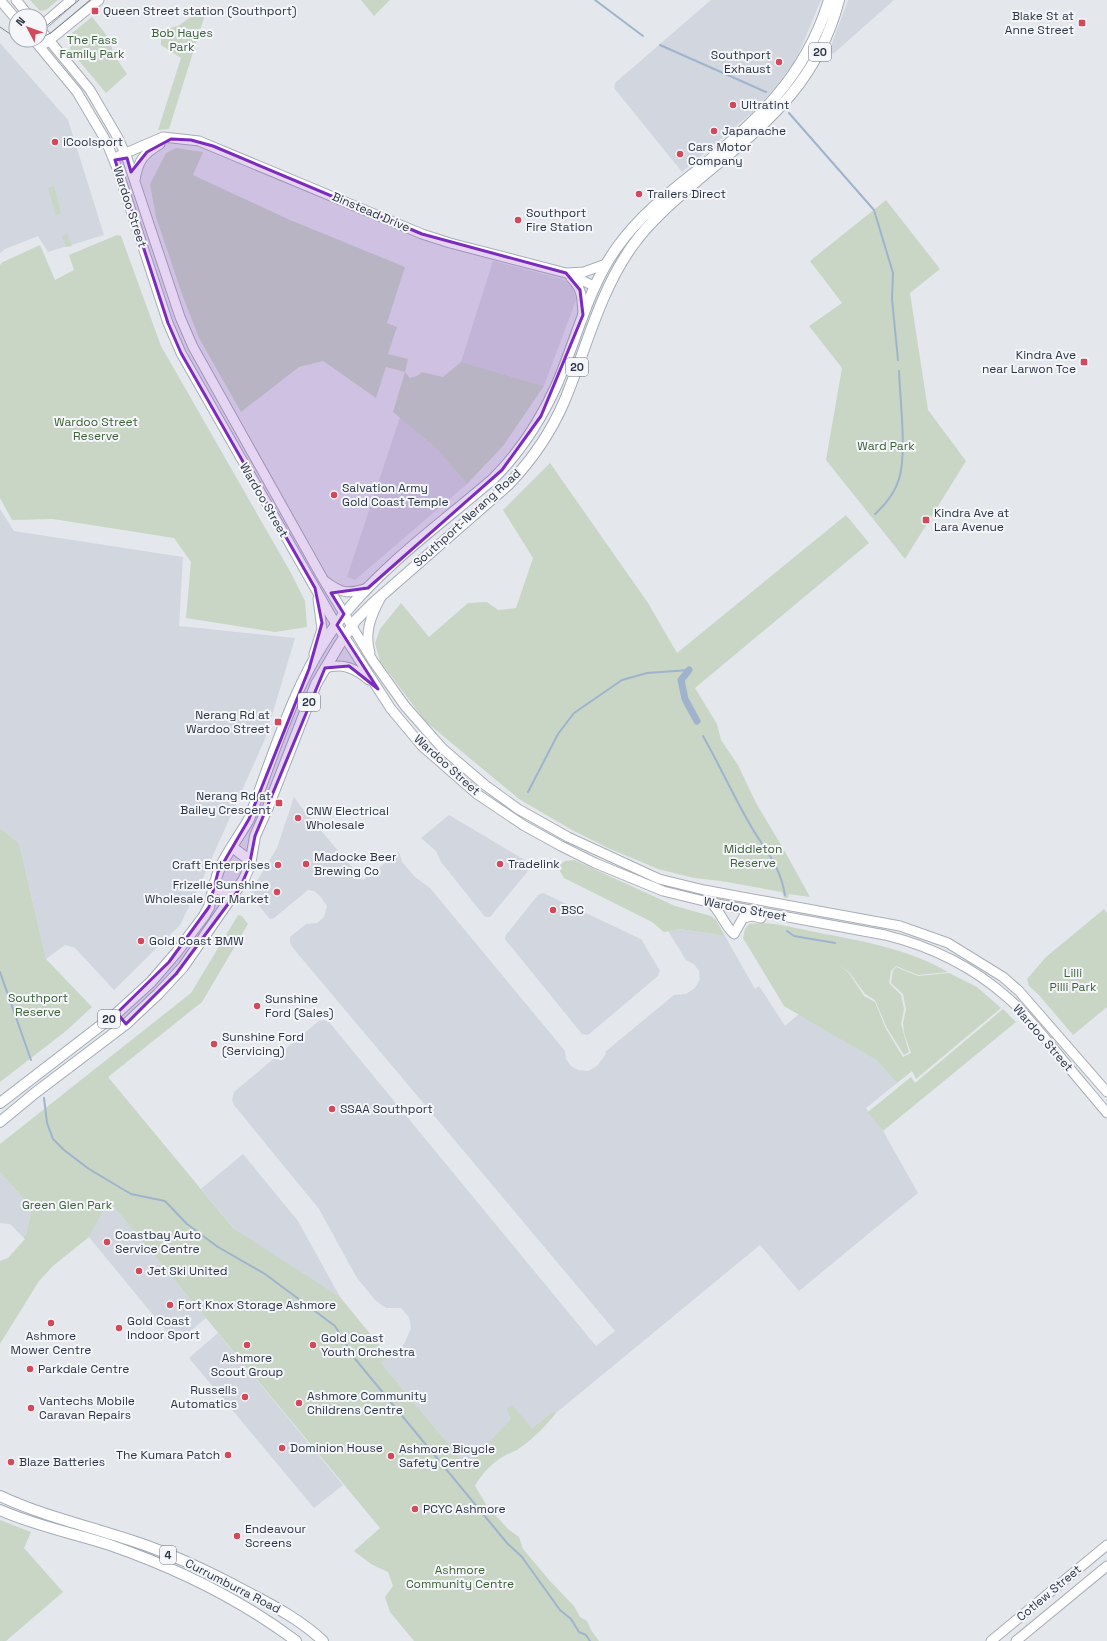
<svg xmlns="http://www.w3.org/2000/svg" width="1107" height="1641" viewBox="0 0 1107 1641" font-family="'Space Grotesk',sans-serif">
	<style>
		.built { fill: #d2d6de }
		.green { fill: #c9d6c5 }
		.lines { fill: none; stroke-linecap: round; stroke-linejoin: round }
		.stream { stroke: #9fb4cc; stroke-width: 2 }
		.canal { stroke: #9fb4cc; stroke-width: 7 }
		.secondary-casing { stroke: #a9aeb7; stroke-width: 11 }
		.primary-casing { stroke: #a3abb8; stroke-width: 12 }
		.secondary { stroke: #fff; stroke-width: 9 }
		.primary { stroke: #fff; stroke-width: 10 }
		.tram { stroke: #7d8696; stroke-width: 1 }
		.marked { fill: #7b2cbf; fill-opacity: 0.2; stroke: #7b2cbf; stroke-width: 3; stroke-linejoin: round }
		.poi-dot { fill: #d1495b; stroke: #f4f6f9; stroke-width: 1.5 }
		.labels { text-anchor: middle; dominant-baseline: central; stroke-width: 4; stroke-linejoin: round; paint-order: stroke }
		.shield { fill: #f4f6f9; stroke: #676e7b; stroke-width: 1 }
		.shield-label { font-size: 11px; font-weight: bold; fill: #2b3445 }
		.poi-label { font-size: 12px; fill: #2b3445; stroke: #f4f6f9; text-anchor: start }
		.park-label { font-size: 12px; fill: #3f6138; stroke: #f4f6f9 }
		.street-label { font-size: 12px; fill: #2b3445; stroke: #f4f6f9 }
	</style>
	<rect width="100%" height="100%" fill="#e4e7ec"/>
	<path class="built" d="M 711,0 L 821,0 L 796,60 L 773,90 L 755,110 L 682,172 L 614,88 L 615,83 Z
		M 848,0 L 894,0 L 833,54 L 830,49 Z
		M 0,43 L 68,120 L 104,235 L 48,252 L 38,236 L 5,249 L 0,253 Z
		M 493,261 L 563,279 L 573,288 L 576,300 L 544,386 L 461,362 Z
		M 400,417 L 436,448 L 467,484 L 355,580 L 347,577 Z
		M 0,509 L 14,531 L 183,557 L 179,626 L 295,638 L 265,739 L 202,880 L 180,925 L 114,990 L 75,948 L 65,945 L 46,959 L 19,843 L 0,828 Z
		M 294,797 L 301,807 L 363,880 L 399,852 L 402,862 L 415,877 L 430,888 L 565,1051 L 566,1059 L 571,1066 L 578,1070 L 588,1071 L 597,1066 L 606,1054 L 605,1052 L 674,995 L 686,994 L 695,988 L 700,979 L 699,971 L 694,964 L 686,960 L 668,931 L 680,929 L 725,936 L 755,989 L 759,986 L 785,1026 L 799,1014 L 876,1060 L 897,1083 L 866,1108 L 883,1131 L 918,1193 L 799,1291 L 760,1245 L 556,1413 L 554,1411 L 532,1428 L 522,1417 L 465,1464 L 381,1363 L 404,1344 L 411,1328 L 409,1317 L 401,1308 L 386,1308 L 376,1301 L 357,1278 L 319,1209 L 234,1105 L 232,1100 L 234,1092 L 319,1021 L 324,1020 L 329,1022 L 596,1346 L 615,1331 L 293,948 L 290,943 L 290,937 L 306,924 L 317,923 L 324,917 L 327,906 L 320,896 L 314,891 L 308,890 L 274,918 L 270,919 L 251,896 L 251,891 L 277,848 Z
		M 449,815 L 533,865 L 490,917 L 485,917 L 441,862 L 436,851 L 421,838 Z
		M 543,893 L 641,939 L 660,971 L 658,976 L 588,1035 L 582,1034 L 505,939 L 506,935 L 538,895 Z
		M 243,1154 L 298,1221 L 340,1297 L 241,1237 L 201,1189 Z
		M 0,1172 L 32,1208 L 26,1234 L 23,1237 L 10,1224 L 0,1223 Z
		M 109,1201 L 206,1318 L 176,1343 L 89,1237 Z
		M 218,1333 L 343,1485 L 314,1508 L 189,1358 Z"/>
	<path class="green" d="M 30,0 L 58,0 L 46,10 L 40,11 Z
		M 361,0 L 390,0 L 374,16 Z
		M 208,5 L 169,129 L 158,130 L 181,58 L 161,45 L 161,32 L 166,29 L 178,26 Z
		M 92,17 L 109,38 L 114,55 L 127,74 L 106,93 L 70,50 L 71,40 L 74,39 L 72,33 Z
		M 176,148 L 203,152 L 193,175 L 290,220 L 405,267 L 387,323 L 397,327 L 388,354 L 408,359 L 405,372 L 410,378 L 417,376 L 422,372 L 443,377 L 461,362 L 544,386 L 503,446 L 467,484 L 436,448 L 393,412 L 405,372 L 386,367 L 376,398 L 323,361 L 299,367 L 241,412 L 199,338 L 182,294 L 156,217 L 150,184 L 166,153 Z
		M 54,186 L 61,213 L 56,215 L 48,188 Z
		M 886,200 L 940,269 L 910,293 L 928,410 L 966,461 L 905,559 L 826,460 L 842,368 L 809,326 L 842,303 L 810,261 Z
		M 67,234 L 72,246 L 66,247 L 62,236 Z
		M 117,235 L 121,236 L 161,346 L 291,573 L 305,601 L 307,627 L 275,632 L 186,618 L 191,562 L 174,538 L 53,519 L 12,520 L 0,498 L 0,265 L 3,262 L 40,245 L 55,280 L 74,270 L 69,255 Z
		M 550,463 L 648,603 L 677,653 L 846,515 L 869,543 L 695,688 L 717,724 L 721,740 L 738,765 L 756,803 L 784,850 L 810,897 L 789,894 L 788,898 L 784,898 L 782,892 L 721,881 L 694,878 L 658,869 L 608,848 L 572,830 L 519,799 L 425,721 L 380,661 L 375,643 L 380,629 L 401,603 L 429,637 L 468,603 L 487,602 L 498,610 L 516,608 L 533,558 L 503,510 Z
		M 0,828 L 19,843 L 46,959 L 92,1007 L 66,1031 L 0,1082 Z
		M 574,860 L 675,906 L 711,916 L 716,920 L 725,936 L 680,929 L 664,932 L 652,922 L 564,878 L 560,871 L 560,865 L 565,861 Z
		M 1104,909 L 1107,913 L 1107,1007 L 1073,1035 L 1038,994 L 1029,986 L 1027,979 L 1046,957 Z
		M 238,915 L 242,916 L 248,924 L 202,1002 L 108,1077 L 234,1229 L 340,1297 L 389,1357 L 381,1363 L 465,1464 L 481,1451 L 511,1419 L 507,1408 L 512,1405 L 532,1428 L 554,1411 L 556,1413 C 546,1426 531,1441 517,1450 C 514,1452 509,1453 506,1455 C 494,1461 481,1474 475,1486 L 487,1506 L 508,1529 L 519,1537 L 523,1549 L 550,1581 L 574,1606 L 580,1617 L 587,1621 L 591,1630 L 599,1641 L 414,1641 L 390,1612 L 385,1597 L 393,1586 L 388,1572 L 371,1564 L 354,1551 L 380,1528 L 109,1201 L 89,1237 L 53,1266 L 39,1281 L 0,1344 L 0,1261 L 8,1258 L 25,1239 L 23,1237 L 26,1234 L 32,1208 L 0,1172 L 0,1144 L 191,993 Z
		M 749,924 C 770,921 794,928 815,932 C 861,941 907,948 948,972 L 918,975 L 896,966 L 891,971 L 889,983 L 901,995 L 904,1009 L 901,1024 L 909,1052 L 904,1055 L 887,1028 L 875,1000 L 865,994 L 849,972 L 840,966 L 849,973 L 864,996 L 875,1002 L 886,1029 L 903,1057 L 911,1053 L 904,1033 L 903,1023 L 906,1009 L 903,994 L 891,983 L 893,971 L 896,967 L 918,976 L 949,973 L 977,987 L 1001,1008 L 916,1079 L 912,1071 L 897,1083 L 876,1060 L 784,1006 L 743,938 L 745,929 Z
		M 1003,1009 L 1016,1022 L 883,1131 L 868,1112 L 911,1077 L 915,1083 Z
		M 0,1520 L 31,1532 L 24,1548 L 63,1592 L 6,1641 L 0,1641 Z"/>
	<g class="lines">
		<path class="stream" d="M 595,0 L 643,36
			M 660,45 L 766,92
			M 789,113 L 874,210 L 893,273 L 892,299 L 898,360
			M 875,514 C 885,505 895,492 899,479 C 907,454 900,399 899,371
			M 703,736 C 719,764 732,793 748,821 C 763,849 779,861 785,895
			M 528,792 L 558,734 L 574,713 L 622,680 L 647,673 L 689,670
			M 787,931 L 794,936 L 835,943
			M 0,972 L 31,1060
			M 44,1098 L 47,1123 L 53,1139 L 64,1150 L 89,1169 L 131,1194 L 165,1201 L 187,1224 L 218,1247 L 265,1274 L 335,1326 L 356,1360 L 507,1543 L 522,1557 L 560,1610 L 571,1619 L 579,1632 L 586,1635 L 590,1641"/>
		<path class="canal" d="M 689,670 L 681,680 L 685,699 L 697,721"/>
		<defs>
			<path id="secondary" d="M 0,0 L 16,19
				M 16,0 L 29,16
				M 40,27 L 71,0
				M 40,29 L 90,90 L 118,138 L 127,158 L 180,317 L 193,347 L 323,579 L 373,661 L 405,706 L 427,731 L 443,749 L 485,785 L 518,809 L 568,837 L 659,879 L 704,890 L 900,926 L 948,943 L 1003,977 L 1019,991 L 1107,1092
				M 34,40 L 77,92 L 106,141 L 117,168 L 168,323 L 181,353 L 331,616 L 391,709 L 422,746 L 477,794 L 523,825 L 561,846 L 595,863 L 663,891 L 712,903 L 885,935 C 930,946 973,967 1008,998 C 1023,1011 1036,1028 1049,1043 C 1068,1067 1088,1090 1107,1113
				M 46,43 L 99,0
				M 119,156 L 163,137 L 199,141 L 422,234 L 450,243 L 566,273 L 594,286
				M 135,180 C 138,161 143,154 160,144
				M 567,273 L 584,272 L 606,264
				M 571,278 C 583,289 582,300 583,315
				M 325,581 C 342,594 348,594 368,588
				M 370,653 C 364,633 371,615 381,597
				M 314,654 L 322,629 L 318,599
				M 325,668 C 343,663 355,668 369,680
				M 711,903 C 721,912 724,925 734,934 L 743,918 L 752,916 L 761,918
				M 991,1641 L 1107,1545
				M 1016,1641 L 1107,1566"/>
			<path id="primary" d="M 232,847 L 248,859 L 250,865
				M 232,898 L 216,887 C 212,871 241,835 249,819 C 276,749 297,672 345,613 C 387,562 443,522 493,479 C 521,451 541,420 557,384 C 577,338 588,287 618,246 C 639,217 666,195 694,173 C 755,122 805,79 829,0
				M 0,1103 L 117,1013 L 151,982 L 176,953 L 204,916 L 209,907 L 215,882
				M 0,1122 L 35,1093 L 126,1024 L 158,994 L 183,967 L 244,879 L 250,865 L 255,836 L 268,807 L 316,684 L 339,645 L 356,620 L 373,603 L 508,485 C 531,461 551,432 564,402 C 586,350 599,292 633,245 C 651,220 674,201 697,181 C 762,126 816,88 839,0
				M 0,1496 C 43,1516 88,1526 133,1541 C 173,1554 212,1573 249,1593 C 276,1607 302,1621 323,1641
				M 0,1510 C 36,1526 73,1533 110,1545 C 176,1568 240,1599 296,1641"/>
		</defs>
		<use href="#secondary" class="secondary-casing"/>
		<use href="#primary" class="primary-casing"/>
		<use href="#secondary" class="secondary"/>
		<use href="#primary" class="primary"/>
		<path class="tram" d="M 0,27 L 16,38
			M 40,31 L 79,0
			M 40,38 L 51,33 L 90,0
			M 24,40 L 33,40"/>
	</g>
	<path class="marked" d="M 171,139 L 191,140 L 213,146 L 422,234 L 566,273 L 580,290 L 583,315 L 541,416 L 502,470 L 368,588 L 331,593 L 344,614 L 337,625 L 378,689 L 349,666 L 325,668 L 255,836 L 249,867 L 240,888 L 176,974 L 126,1024 L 117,1013 L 169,962 L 209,907 L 218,872 L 249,819 L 309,669 L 322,623 L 315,588 L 181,353 L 168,323 L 115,160 L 127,158 L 131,172 L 147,152 Z"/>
	<g class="poi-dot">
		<rect x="91" y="7" width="8" height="8" rx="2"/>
		<rect x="1078" y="19" width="8" height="8" rx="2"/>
		<circle cx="779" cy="62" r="4"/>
		<circle cx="733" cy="105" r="4"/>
		<circle cx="714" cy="131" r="4"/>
		<circle cx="55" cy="142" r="4"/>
		<circle cx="680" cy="154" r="4"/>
		<circle cx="639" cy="194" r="4"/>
		<circle cx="518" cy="220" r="4"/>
		<rect x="1080" y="358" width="8" height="8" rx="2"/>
		<circle cx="334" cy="495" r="4"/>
		<rect x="922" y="516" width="8" height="8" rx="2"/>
		<rect x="274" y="718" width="8" height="8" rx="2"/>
		<rect x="275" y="799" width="8" height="8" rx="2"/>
		<circle cx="298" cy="818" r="4"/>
		<circle cx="306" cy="864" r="4"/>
		<circle cx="500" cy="864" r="4"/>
		<circle cx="278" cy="865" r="4"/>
		<circle cx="277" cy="892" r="4"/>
		<circle cx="553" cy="910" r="4"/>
		<circle cx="141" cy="941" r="4"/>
		<circle cx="257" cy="1006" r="4"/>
		<circle cx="214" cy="1044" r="4"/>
		<circle cx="332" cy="1109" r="4"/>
		<circle cx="107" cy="1242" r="4"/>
		<circle cx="139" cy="1271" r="4"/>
		<circle cx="170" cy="1305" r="4"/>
		<circle cx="51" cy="1323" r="4"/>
		<circle cx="119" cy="1328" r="4"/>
		<circle cx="247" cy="1345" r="4"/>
		<circle cx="313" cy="1345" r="4"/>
		<circle cx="30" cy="1369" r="4"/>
		<circle cx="245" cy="1397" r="4"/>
		<circle cx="299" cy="1403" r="4"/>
		<circle cx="31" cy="1408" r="4"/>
		<circle cx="282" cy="1448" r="4"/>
		<circle cx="228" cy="1455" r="4"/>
		<circle cx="391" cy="1456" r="4"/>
		<circle cx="11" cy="1462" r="4"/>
		<circle cx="415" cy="1509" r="4"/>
		<circle cx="237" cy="1536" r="4"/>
	</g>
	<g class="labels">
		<g class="shield">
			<rect x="809" y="43" width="22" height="18" rx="3"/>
			<rect x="566" y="358" width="22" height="18" rx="3"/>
			<rect x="298" y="693" width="22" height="18" rx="3"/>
			<rect x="98" y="1010" width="22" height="18" rx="3"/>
			<rect x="160" y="1546" width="16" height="18" rx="3"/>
		</g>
		<g class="shield-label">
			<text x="820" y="52">20</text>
			<text x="577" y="367">20</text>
			<text x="309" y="702">20</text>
			<text x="109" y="1019">20</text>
			<text x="168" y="1555">4</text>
		</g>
		<g class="poi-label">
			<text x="103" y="11">Queen Street station (Southport)</text>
			<text x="1074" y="16" text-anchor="end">Blake St at<tspan x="1074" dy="14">Anne Street</tspan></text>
			<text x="771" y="55" text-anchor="end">Southport<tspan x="771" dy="14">Exhaust</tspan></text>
			<text x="741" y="105">Ultratint</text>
			<text x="722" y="131">Japanache</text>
			<text x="63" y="142">iCoolsport</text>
			<text x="688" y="147">Cars Motor<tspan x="688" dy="14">Company</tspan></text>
			<text x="647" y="194">Trailers Direct</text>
			<text x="526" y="213">Southport<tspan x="526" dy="14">Fire Station</tspan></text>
			<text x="1076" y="355" text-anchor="end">Kindra Ave<tspan x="1076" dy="14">near Larwon Tce</tspan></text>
			<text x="342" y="488">Salvation Army<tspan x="342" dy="14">Gold Coast Temple</tspan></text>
			<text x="934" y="513">Kindra Ave at<tspan x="934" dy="14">Lara Avenue</tspan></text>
			<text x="270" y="715" text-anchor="end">Nerang Rd at<tspan x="270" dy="14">Wardoo Street</tspan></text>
			<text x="271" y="796" text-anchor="end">Nerang Rd at<tspan x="271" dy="14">Bailey Crescent</tspan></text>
			<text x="306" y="811">CNW Electrical<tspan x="306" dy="14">Wholesale</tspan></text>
			<text x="314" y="857">Madocke Beer<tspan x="314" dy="14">Brewing Co</tspan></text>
			<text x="508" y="864">Tradelink</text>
			<text x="270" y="865" text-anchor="end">Craft Enterprises</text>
			<text x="269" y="885" text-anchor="end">Frizelle Sunshine<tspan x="269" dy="14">Wholesale Car Market</tspan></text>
			<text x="561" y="910">BSC</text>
			<text x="149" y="941">Gold Coast BMW</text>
			<text x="265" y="999">Sunshine<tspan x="265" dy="14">Ford (Sales)</tspan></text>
			<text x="222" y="1037">Sunshine Ford<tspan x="222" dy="14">(Servicing)</tspan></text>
			<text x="340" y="1109">SSAA Southport</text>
			<text x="115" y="1235">Coastbay Auto<tspan x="115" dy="14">Service Centre</tspan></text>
			<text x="147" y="1271">Jet Ski United</text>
			<text x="178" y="1305">Fort Knox Storage Ashmore</text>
			<text x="127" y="1321">Gold Coast<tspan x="127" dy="14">Indoor Sport</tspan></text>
			<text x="51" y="1336" text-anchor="middle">Ashmore<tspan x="51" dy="14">Mower Centre</tspan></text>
			<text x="321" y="1338">Gold Coast<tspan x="321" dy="14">Youth Orchestra</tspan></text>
			<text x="247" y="1358" text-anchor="middle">Ashmore<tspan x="247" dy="14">Scout Group</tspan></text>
			<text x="38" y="1369">Parkdale Centre</text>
			<text x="237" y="1390" text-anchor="end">Russells<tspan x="237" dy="14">Automatics</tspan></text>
			<text x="307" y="1396">Ashmore Community<tspan x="307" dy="14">Childrens Centre</tspan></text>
			<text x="39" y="1401">Vantechs Mobile<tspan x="39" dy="14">Caravan Repairs</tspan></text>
			<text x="290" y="1448">Dominion House</text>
			<text x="399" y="1449">Ashmore Bicycle<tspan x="399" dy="14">Safety Centre</tspan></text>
			<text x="220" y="1455" text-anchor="end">The Kumara Patch</text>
			<text x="19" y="1462">Blaze Batteries</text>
			<text x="423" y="1509">PCYC Ashmore</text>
			<text x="245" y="1529">Endeavour<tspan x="245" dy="14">Screens</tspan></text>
		</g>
		<g class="park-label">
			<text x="182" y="33">Bob Hayes<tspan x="182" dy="14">Park</tspan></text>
			<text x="92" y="40">The Fass<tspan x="92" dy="14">Family Park</tspan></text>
			<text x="96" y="422">Wardoo Street<tspan x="96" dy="14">Reserve</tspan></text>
			<text x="886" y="446">Ward Park</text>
			<text x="753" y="849">Middleton<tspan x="753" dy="14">Reserve</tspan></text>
			<text x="1073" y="973">Lilli<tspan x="1073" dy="14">Pilli Park</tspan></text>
			<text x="38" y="998">Southport<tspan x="38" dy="14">Reserve</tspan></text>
			<text x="67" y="1205">Green Glen Park</text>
			<text x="460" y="1570">Ashmore<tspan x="460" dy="14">Community Centre</tspan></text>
		</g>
		<g class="street-label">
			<text transform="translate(130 207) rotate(72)">Wardoo Street</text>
			<text transform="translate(371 212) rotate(23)">Binstead Drive</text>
			<text transform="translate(264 500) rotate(60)">Wardoo Street</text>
			<text transform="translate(467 518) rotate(-42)">Southport-Nerang Road</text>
			<text transform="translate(447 765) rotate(42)">Wardoo Street</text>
			<text transform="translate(745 909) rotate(11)">Wardoo Street</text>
			<text transform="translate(1043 1038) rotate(49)">Wardoo Street</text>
			<text transform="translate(233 1586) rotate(27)">Currumburra Road</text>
			<text transform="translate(1049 1593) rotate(-40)">Cotlew Street</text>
		</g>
	</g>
	<g transform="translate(28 28) rotate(311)"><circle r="19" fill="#f4f6f9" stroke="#a4a8b1"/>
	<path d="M0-3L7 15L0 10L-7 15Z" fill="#d1495b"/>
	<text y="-6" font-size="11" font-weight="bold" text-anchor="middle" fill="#2b3445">N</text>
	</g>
</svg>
